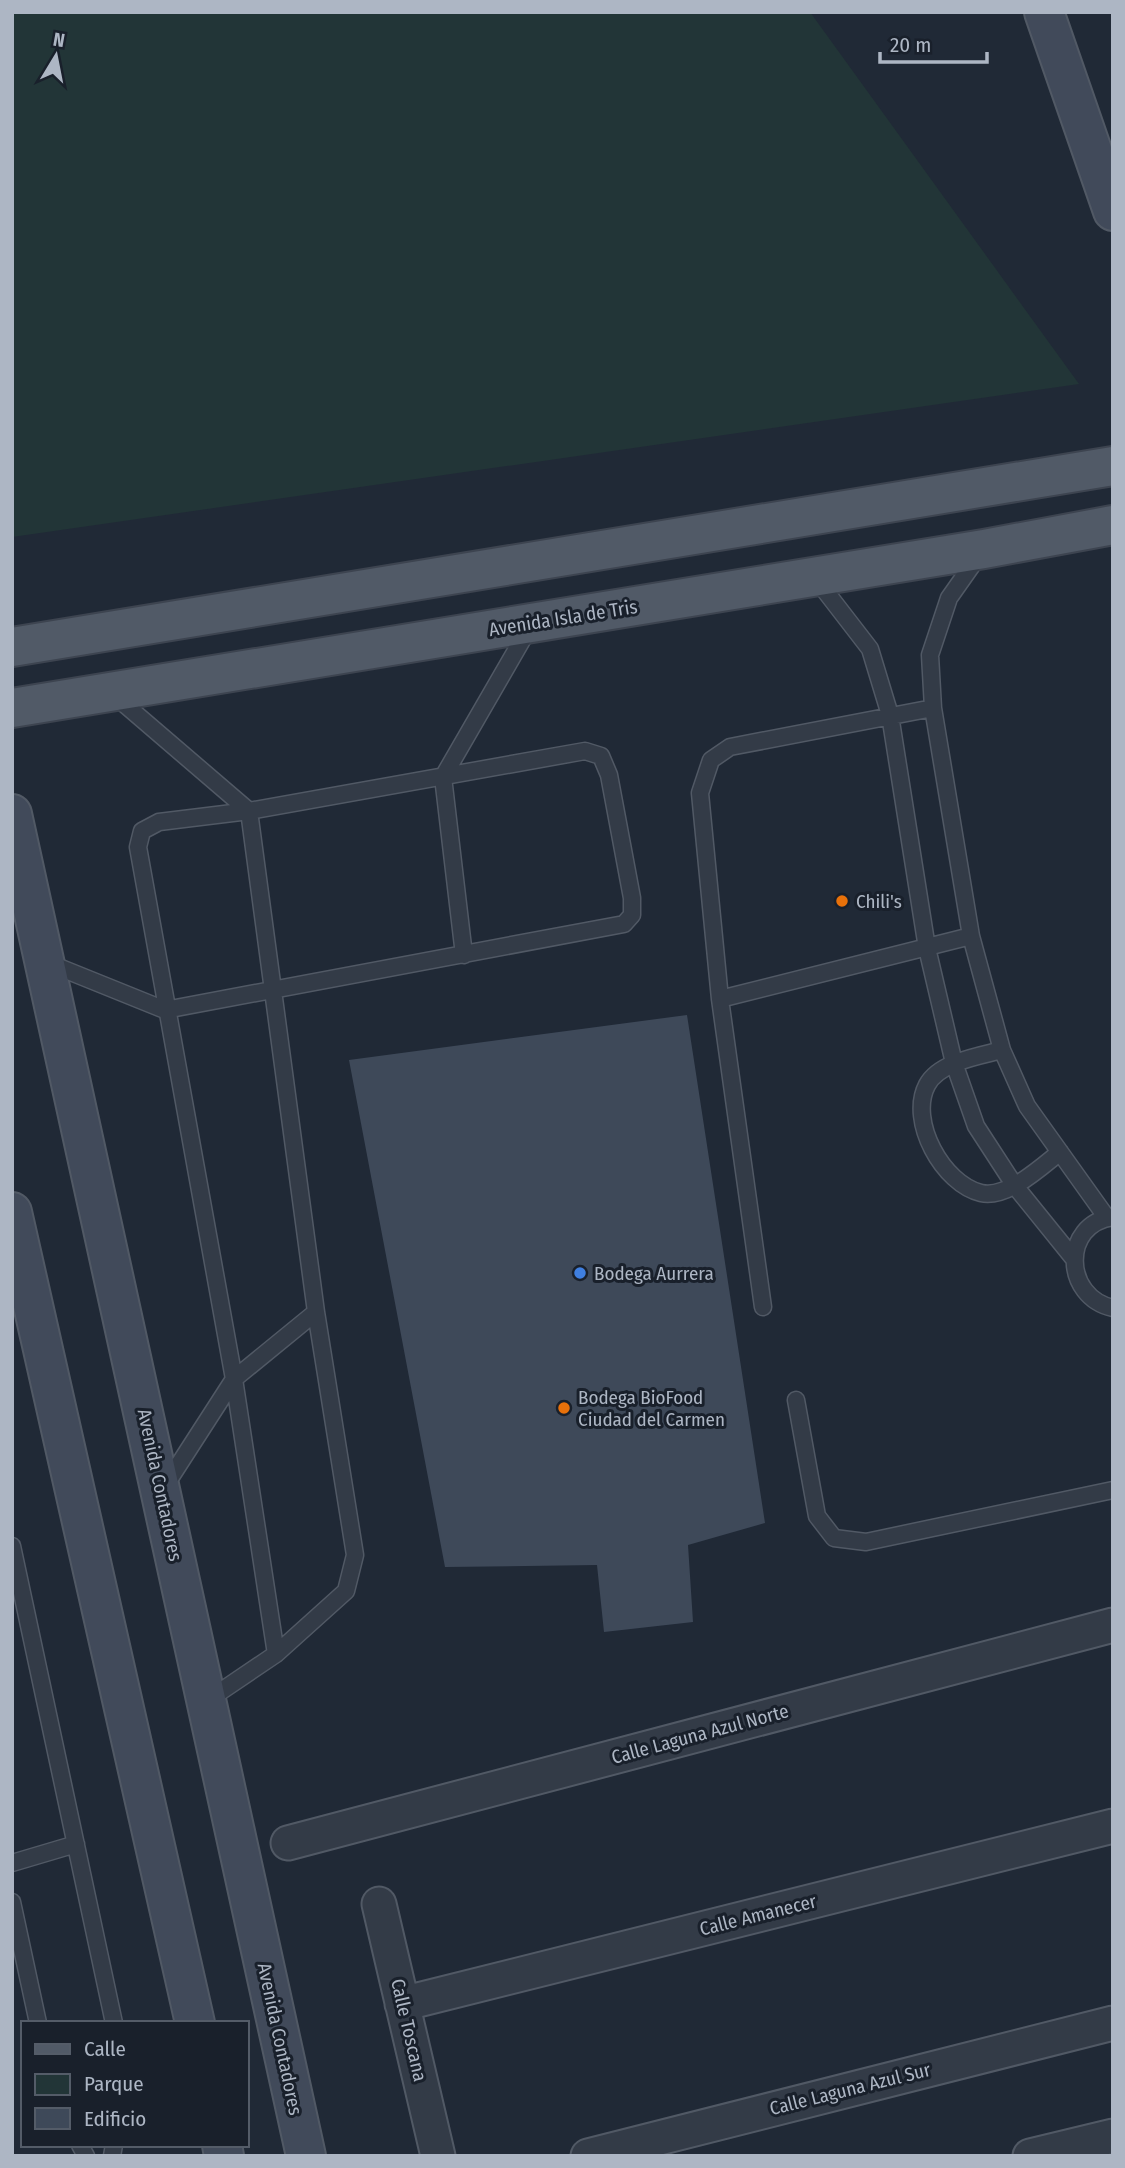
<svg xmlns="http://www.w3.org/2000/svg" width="1125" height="2168" viewBox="0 0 1125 2168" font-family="'Fira Sans Condensed',sans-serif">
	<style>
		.green { fill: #223537 }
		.building { fill: #3e4959 }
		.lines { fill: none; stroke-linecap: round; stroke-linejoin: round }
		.service-casing { stroke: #515965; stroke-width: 19 }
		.minor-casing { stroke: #515965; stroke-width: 37 }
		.secondary-casing { stroke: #515965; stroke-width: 42 }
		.primary-casing { stroke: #3d4450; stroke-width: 42 }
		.service { stroke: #333b47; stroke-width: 16 }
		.minor { stroke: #333b47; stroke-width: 33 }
		.secondary { stroke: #414a5a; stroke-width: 38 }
		.primary { stroke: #515a67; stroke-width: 38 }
		.food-dot { fill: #e8710a; stroke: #19202b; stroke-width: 2.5 }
		.shop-dot { fill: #3f7fe0; stroke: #19202b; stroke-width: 2.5 }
		.labels { text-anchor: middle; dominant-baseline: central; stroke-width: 6; stroke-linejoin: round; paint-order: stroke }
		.street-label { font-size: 19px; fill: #adb6c4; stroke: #19202b }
		.poi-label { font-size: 19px; fill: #adb6c4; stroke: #19202b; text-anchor: start }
	</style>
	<rect width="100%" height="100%" fill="#202936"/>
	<path class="green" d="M 12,12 L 810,12 L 1079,384 L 12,537 Z"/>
	<path class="building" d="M 687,1015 L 765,1523 L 688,1545 L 693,1622 L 604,1632 L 597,1565 L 445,1567 L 349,1060 Z"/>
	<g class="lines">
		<defs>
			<path id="service" d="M 980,554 L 949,598 L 930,655 L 933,708 L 971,936 L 1002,1050 L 1027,1106 L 1107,1218
				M 816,579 L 870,649 L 890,715 L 927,948 L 954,1063 L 976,1126 L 1015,1186 L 1074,1259
				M 115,696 L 249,811 L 316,1312 L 234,1379 L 165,1486
				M 464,955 L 443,777 L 529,628
				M 46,962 L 165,1010 L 624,924 L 632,915 L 632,898 L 609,775 L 601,756 L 585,751 L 249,811 L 159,822 L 142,831 L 138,847 L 234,1379 L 276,1654
				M 720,999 L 971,936
				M 1002,1050 C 979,1056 939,1062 927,1085 C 908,1121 943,1184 981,1193 C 1007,1199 1041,1167 1060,1152
				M 1113,1217 C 1061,1224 1063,1297 1113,1308
				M 763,1307 L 720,999 L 700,793 L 711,760 L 730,747 L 933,708
				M 796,1400 L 817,1516 L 834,1538 L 866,1542 L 1113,1490
				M 12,1546 L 114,2023
				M 208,1700 L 276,1654 L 346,1591 L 355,1555 L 316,1312
				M 12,1863 L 76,1844
				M 12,1902 L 38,2023
				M 80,2145 L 86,2156
				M 112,2156 L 114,2145"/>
			<path id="minor" d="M 288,1843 L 1113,1625
				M 379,1904 L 438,2156
				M 402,2004 L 1113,1826
				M 588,2156 L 1113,2023
				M 1030,2156 L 1113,2136"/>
			<path id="secondary" d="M 1044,12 L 1113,211
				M 12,814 L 306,2156
				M 12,1212 L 195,2023
				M 222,2145 L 224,2156"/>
			<path id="primary" d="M 12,647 L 1113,466
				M 12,708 L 984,549 L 1113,525"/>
		</defs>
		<use href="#service" class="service-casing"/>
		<use href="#minor" class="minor-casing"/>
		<use href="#secondary" class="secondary-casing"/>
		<use href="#primary" class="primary-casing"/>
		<use href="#service" class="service"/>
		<use href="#minor" class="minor"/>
		<use href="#secondary" class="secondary"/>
		<use href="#primary" class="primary"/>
	</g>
	<g class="food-dot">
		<circle cx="842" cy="901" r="7"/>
		<circle cx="564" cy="1408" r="7"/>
	</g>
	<circle class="shop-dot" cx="580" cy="1273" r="7"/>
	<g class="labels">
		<g class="street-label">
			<text transform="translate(563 618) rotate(-9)">Avenida Isla de Tris</text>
			<text transform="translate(160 1485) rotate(78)">Avenida Contadores</text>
			<text transform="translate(700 1734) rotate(-15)">Calle Laguna Azul Norte</text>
			<text transform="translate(758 1915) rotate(-14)">Calle Amanecer</text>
			<text transform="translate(409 2030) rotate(77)">Calle Toscana</text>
			<text transform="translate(280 2039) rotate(78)">Avenida Contadores</text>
			<text transform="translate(850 2089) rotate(-14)">Calle Laguna Azul Sur</text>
		</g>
		<g class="poi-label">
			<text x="856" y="901">Chili's</text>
			<text x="594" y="1273">Bodega Aurrera</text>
			<text x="578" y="1397">Bodega BioFood<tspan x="578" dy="22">Ciudad del Carmen</tspan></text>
		</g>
	</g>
	<rect width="1125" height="2168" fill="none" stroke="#adb6c4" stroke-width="28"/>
	<rect x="21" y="2021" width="228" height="126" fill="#19202b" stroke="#545c68" stroke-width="2"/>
	<rect x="35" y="2044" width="35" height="10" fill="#515a67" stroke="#545c68" stroke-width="2"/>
	<text x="84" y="2056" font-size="21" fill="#adb6c4">Calle</text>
	<rect x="35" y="2074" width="35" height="21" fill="#223537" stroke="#545c68" stroke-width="2"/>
	<text x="84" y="2091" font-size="21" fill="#adb6c4">Parque</text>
	<rect x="35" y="2108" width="35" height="21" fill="#3e4959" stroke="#545c68" stroke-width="2"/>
	<text x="84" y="2126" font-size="21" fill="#adb6c4">Edificio</text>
	<g transform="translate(56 56) rotate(10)" stroke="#19202b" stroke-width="5" paint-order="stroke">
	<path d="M0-5L12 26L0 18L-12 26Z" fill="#adb6c4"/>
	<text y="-10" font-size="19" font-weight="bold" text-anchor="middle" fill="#adb6c4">N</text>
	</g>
	<path d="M880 52v10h107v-10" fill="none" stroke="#adb6c4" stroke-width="3.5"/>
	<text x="890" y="52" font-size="21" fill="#adb6c4" stroke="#19202b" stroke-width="5" paint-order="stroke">20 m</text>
</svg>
